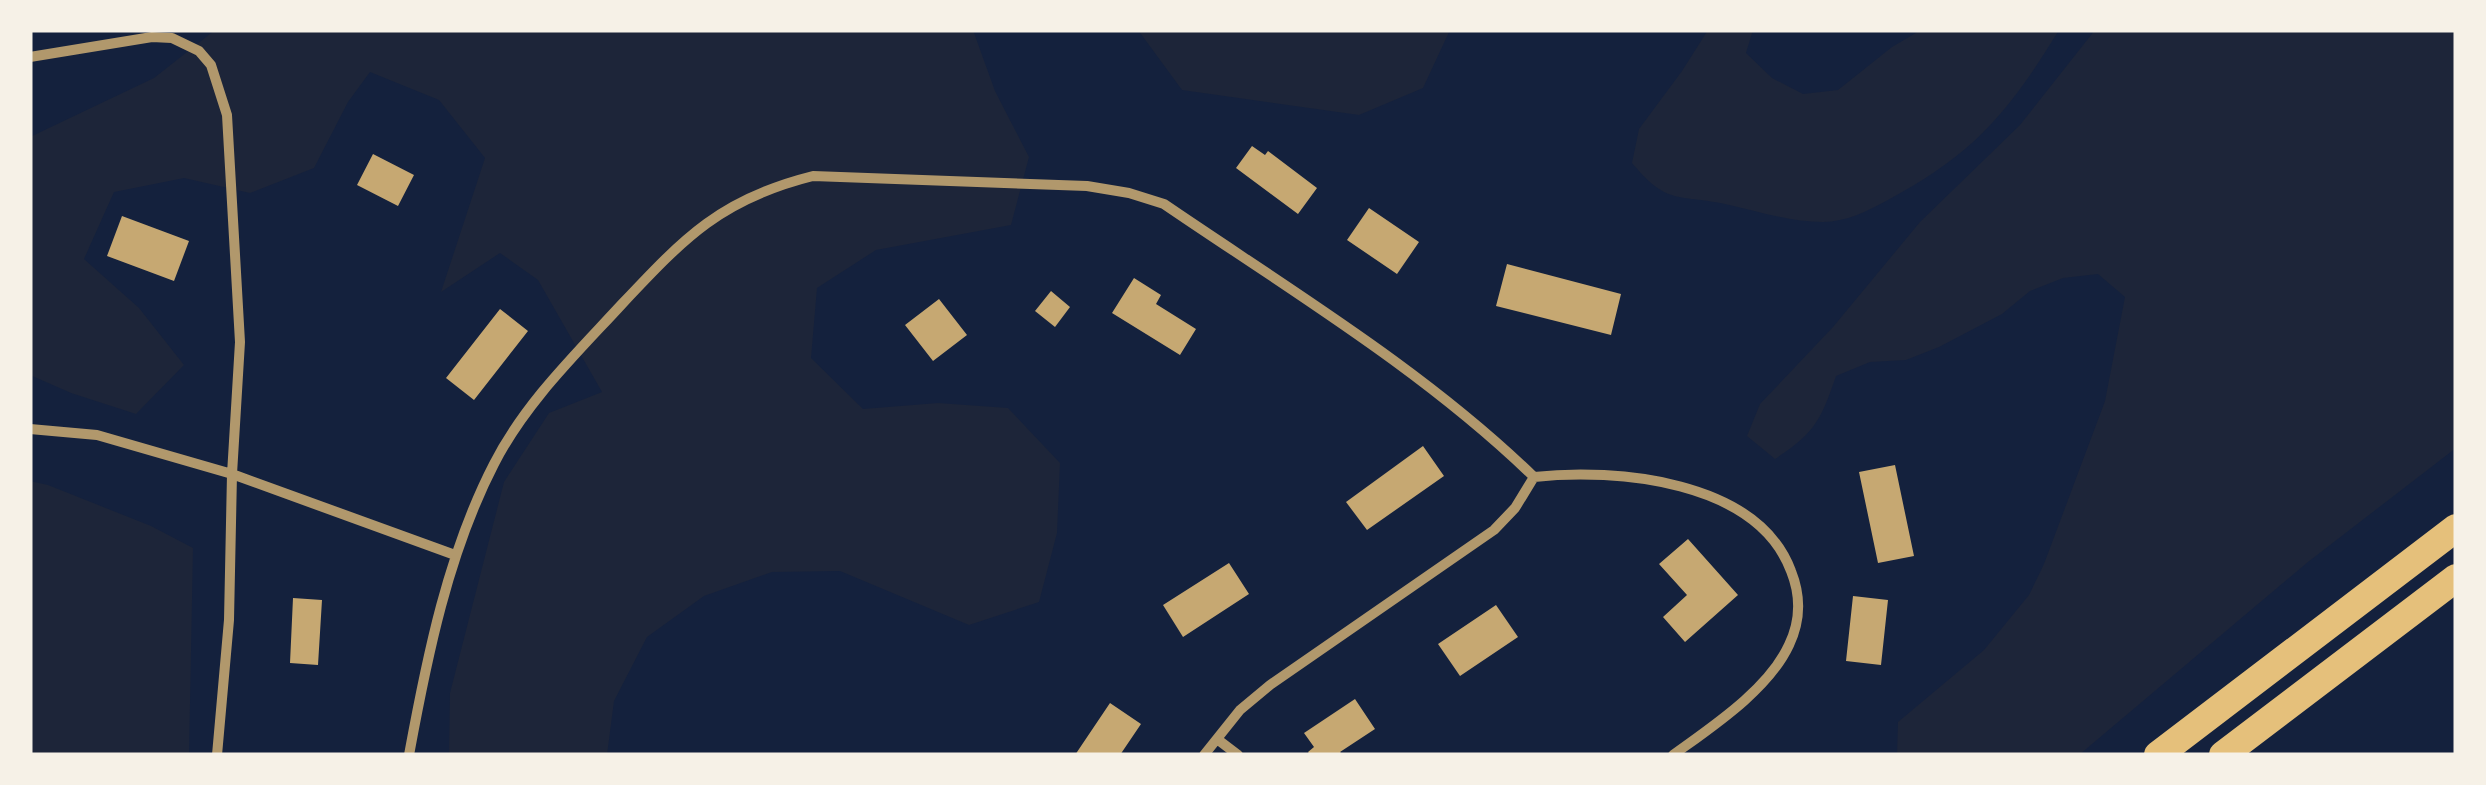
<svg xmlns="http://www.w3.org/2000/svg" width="2486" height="785" viewBox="0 0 2486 785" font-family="'Asap Condensed',sans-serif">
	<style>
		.green { fill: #1d2539 }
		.building { fill: #c6a872 }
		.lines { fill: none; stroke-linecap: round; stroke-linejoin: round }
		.minor { stroke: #b1986c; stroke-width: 10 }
		.trunk { stroke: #e5c07b; stroke-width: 28 }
	</style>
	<rect width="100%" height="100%" fill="#14213d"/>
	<path class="green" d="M 215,30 L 973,30 L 995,91 L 1029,157 L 1011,225 L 876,250 L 817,288 L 811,358 L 863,409 L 938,403 L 1008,408 L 1060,463 L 1057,533 L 1039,602 L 969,625 L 840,571 L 772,572 L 704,596 L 647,637 L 614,701 L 607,755 L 449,755 L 450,693 L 504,482 L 549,413 L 602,392 L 538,280 L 500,253 L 441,292 L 485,158 L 439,100 L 370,72 L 348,102 L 314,168 L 250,193 L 184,178 L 114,192 L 84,259 L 139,308 L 184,365 L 136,414 L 71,393 L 30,375 L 30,137 L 154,78 Z
		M 1138,30 L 1450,30 L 1423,88 L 1359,115 L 1182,90 Z
		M 1708,30 L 1753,30 L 1746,53 L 1772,78 L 1803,94 L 1838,90 L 1892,47 L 1921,30 L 2059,30 C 2009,112 1974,154 1888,200 C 1868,211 1846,222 1823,222 C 1790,222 1757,211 1725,204 C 1676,194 1667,205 1632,163 L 1639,129 L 1682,71 Z
		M 2095,30 L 2456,30 L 2456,448 L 2308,562 L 2079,755 L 1897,755 L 1898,722 L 1984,650 L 2029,595 L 2044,564 L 2105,401 L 2125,297 L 2098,274 L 2063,278 L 2030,291 L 2002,314 L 1939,347 L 1906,360 L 1870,362 L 1836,376 C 1821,420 1815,433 1775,459 L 1747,436 L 1760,404 L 1833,327 L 1920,222 L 2020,125 Z
		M 30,481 L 48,485 L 151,526 L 193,548 L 189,755 L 30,755 Z"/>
	<path class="building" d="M 1252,146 L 1265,155 L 1268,151 L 1317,188 L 1298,214 L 1236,168 Z
		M 373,154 L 414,175 L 398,206 L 357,185 Z
		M 1369,208 L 1419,242 L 1397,274 L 1347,240 Z
		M 122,216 L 189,241 L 174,281 L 107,256 Z
		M 1507,264 L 1621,294 L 1611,335 L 1496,306 Z
		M 1134,278 L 1161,295 L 1156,304 L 1196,329 L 1180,355 L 1112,313 Z
		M 1051,291 L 1070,307 L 1055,327 L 1035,311 Z
		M 939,299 L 967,335 L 933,361 L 905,325 Z
		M 500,309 L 528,331 L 474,400 L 446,378 Z
		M 1423,446 L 1444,476 L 1367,530 L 1346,502 Z
		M 1895,465 L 1914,556 L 1878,563 L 1859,472 Z
		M 1688,539 L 1738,595 L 1685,642 L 1663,617 L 1687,595 L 1659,564 Z
		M 1229,563 L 1249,594 L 1183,637 L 1163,605 Z
		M 1853,596 L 1888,600 L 1881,665 L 1846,661 Z
		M 293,598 L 322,600 L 318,665 L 290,663 Z
		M 1496,605 L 1518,637 L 1460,676 L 1438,644 Z
		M 1355,699 L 1375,729 L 1340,752 L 1343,755 L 1310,755 L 1308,752 L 1314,747 L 1304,733 Z
		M 1110,703 L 1141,724 L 1120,755 L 1075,755 Z"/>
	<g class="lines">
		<path class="minor" d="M 30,57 L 152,37 L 172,38 L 199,51 L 211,65 L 227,115 L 240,342 L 232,474 L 229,620 L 217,755
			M 30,429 L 97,435 L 232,474 L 455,555
			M 1534,477 C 1616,468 1757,480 1791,571 C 1801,596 1801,620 1789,645 C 1768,690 1713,726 1673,755
			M 1217,739 L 1238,755
			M 409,755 C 427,657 448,553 494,464 C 525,403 576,354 622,304 C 685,237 721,199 813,176 L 1087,186 L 1129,193 L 1164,204 C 1290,290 1425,371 1534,477
			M 1204,755 L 1240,710 L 1270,685 L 1494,530 L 1515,508 L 1534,477"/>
		<path class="trunk" d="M 2158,755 L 2456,528
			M 2223,755 L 2456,578"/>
	</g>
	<rect width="2486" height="785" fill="none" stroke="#f6f1e7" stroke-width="65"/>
</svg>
